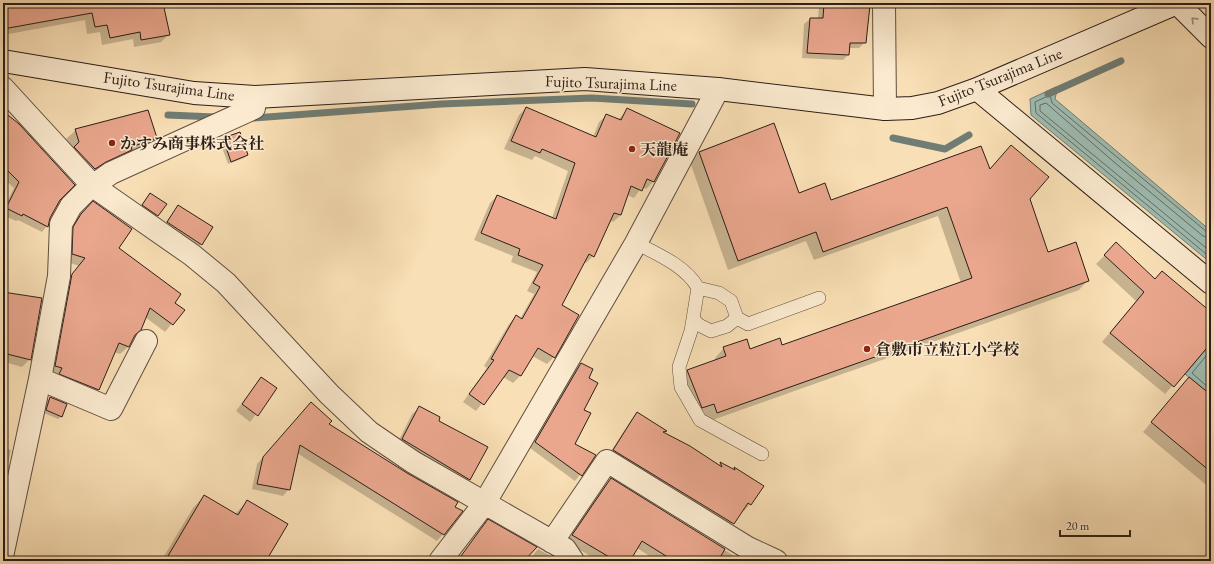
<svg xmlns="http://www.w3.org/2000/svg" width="1214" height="564" viewBox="0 0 1214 564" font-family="'EB Garamond','Noto Serif JP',serif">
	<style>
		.water { fill: #9ebcb1; stroke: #707d74 }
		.shadow { fill: #0003 }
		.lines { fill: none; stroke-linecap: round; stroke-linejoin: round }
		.shore { stroke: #656d64; stroke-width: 1 }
		.stream { stroke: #707d74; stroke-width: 7 }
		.building { fill: #eaa78e; stroke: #2c1e18 }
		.lane-casing { stroke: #5f4e3f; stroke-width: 14 }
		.street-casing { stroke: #5f4e3f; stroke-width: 24 }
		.secondary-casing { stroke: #2c1e18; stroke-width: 24 }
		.lane { stroke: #fbeacf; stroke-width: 13 }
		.street { stroke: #fbeacf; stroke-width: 22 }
		.secondary { stroke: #fbeacf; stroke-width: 22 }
		.oneway { stroke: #9e8e7d }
		.poi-dot { fill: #8f2418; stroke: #fbeacf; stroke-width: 1.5 }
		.labels { text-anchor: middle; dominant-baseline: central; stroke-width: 3; stroke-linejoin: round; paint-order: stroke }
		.street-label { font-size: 16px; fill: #2c1e18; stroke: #fbeacf }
		.poi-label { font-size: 16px; font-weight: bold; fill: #2c1e18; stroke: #fbeacf; text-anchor: start }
	</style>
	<rect width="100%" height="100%" fill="#f9dfb5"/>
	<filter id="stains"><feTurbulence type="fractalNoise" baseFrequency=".005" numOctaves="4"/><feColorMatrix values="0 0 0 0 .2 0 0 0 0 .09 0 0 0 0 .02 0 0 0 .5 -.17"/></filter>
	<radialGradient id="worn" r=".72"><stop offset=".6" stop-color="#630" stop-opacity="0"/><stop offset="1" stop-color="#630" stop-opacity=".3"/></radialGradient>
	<path class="water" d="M 1056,87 L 1057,90 L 1055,99 L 1211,231 L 1211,263 L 1031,115 L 1030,99 Z
		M 1211,343 L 1211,395 L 1185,374 Z"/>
	<path class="shadow" d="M 3,3 L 92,3 L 93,6 L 110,3 L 162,3 L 169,34 L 161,42 L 134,47 L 133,39 L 102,45 L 100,32 L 87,34 L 85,20 L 3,35 Z
		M 823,3 L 868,6 L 865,42 L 859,48 L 848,48 L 848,55 L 843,60 L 802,58 L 804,24 L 810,19 L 818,19 L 819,7 Z
		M 526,108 L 593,137 L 599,122 L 607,115 L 618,120 L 627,110 L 654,181 L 646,189 L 642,187 L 634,198 L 627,195 L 621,215 L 613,222 L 609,220 L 593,256 L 586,263 L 584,262 L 561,305 L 554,357 L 547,364 L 532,356 L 520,376 L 513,383 L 503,377 L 476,411 L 463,402 L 487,368 L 484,366 L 509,324 L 516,317 L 520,319 L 534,294 L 527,291 L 537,272 L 511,262 L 513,256 L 474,240 L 490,203 L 497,196 L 552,218 L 568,171 L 535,156 L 532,160 L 504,149 L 519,115 Z
		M 3,112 L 59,199 L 49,218 L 47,226 L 42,232 L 18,220 L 16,221 L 3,215 L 3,210 L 14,188 L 3,178 Z
		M 774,124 L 799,194 L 830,201 L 989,170 L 1008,149 L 1048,253 L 1088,280 L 1079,290 L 707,422 L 704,413 L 693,417 L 678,380 L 688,371 L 716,361 L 715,358 L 724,348 L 750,350 L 782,346 L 961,283 L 938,216 L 814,260 L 806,241 L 728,270 L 690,162 L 700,151 Z
		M 76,130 L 156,138 L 146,148 L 126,154 L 121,159 L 85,178 L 70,152 L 66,139 Z
		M 223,139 L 247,155 L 244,158 L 228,164 L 220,142 Z
		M 150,194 L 157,216 L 154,219 L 139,208 Z
		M 93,203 L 118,248 L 173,303 L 183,310 L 165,332 L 145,317 L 128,347 L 120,354 L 114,352 L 98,389 L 91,396 L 48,373 L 65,283 L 79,266 L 65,261 L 66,236 L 74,222 Z
		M 178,206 L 201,244 L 194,251 L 161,229 Z
		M 1108,252 L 1211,313 L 1211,342 L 1165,394 L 1102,342 L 1136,301 L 1096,264 Z
		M 3,293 L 30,359 L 22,367 L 8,363 L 3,380 Z
		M 581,364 L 587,378 L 583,410 L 573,444 L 595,455 L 575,481 L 530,448 L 575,370 Z
		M 261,378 L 276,388 L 250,422 L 236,411 Z
		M 1189,378 L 1211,397 L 1211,489 L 1143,432 Z
		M 3,391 L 5,391 L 3,401 Z
		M 50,398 L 62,416 L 58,419 L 44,413 L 47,401 Z
		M 419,408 L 437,421 L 486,447 L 469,479 L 462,486 L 396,446 L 412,414 Z
		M 305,410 L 328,424 L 443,534 L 437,541 L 297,453 L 289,489 L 283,496 L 252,489 L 257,464 Z
		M 637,413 L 665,431 L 663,433 L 718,466 L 720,463 L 733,470 L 734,468 L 762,486 L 750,504 L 744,511 L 742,510 L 726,530 L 607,457 L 631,420 Z
		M 3,448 L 11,450 L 6,473 L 3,476 Z
		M 611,479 L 742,561 L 657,561 L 637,548 L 629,561 L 599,561 L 566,542 L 604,486 Z
		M 204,496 L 235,514 L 247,502 L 266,561 L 161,561 L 193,508 Z
		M 488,521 L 523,561 L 457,561 Z
		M 538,549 L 556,559 L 557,561 L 532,561 L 530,559 Z"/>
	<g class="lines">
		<path class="shore" d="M 1211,233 L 1207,232 L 1052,103 L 1050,95 L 1035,102 L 1036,113 L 1211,258
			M 1211,238 L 1203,236 L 1114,162 L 1046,103 L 1040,105 L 1040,111 L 1211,252
			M 1211,350 L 1192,373 L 1211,390"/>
		<path class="stream" d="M 1048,94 L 1121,61
			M 168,115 L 215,117
			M 254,118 L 441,104 L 592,98 L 692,104
			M 893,138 L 945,149 L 969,135"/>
	</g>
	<path class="building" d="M 3,3 L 92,3 L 92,6 L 105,3 L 163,3 L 170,35 L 141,40 L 140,32 L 110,38 L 107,25 L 95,27 L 92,13 L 3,29 Z
		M 824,3 L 870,5 L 866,43 L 850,43 L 849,55 L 807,53 L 810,18 L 823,18 Z
		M 526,107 L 596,137 L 606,114 L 621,120 L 627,108 L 680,133 L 654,182 L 647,179 L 642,191 L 631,186 L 621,215 L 614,213 L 594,257 L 589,254 L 562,305 L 579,315 L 555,358 L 538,348 L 521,376 L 509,370 L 484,405 L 469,394 L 494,360 L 491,359 L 516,315 L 522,319 L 540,287 L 533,283 L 543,265 L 518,255 L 520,249 L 481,233 L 497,195 L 556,219 L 575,163 L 542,149 L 540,153 L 511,141 Z
		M 148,110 L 157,138 L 131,147 L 132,150 L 106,162 L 95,169 L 74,147 L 79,142 L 75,129 Z
		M 3,111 L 19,124 L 75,185 L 60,200 L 50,218 L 48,227 L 23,214 L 22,216 L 6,208 L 19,182 L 3,166 Z
		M 774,123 L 799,193 L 825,183 L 831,200 L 981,146 L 990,169 L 1011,145 L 1049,177 L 1030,199 L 1048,252 L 1076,242 L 1089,281 L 717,413 L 714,404 L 702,408 L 687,370 L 726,356 L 723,347 L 747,339 L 750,349 L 780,338 L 782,345 L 972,278 L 947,207 L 823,252 L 816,232 L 738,261 L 699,152 Z
		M 240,132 L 248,155 L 231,162 L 223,138 Z
		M 150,193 L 167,204 L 158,216 L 142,205 Z
		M 93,201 L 132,229 L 119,248 L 181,294 L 175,303 L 185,310 L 173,325 L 150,308 L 141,330 L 135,335 L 129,347 L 119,343 L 99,390 L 59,374 L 62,368 L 55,366 L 72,274 L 85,258 L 72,254 L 73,227 L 81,214 Z
		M 178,205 L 213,227 L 202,245 L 167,222 Z
		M 1116,242 L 1155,279 L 1162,271 L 1211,312 L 1211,343 L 1174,387 L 1110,333 L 1144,292 L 1104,255 Z
		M 3,292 L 42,298 L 31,360 L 3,353 Z
		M 581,363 L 593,369 L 589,378 L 598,383 L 584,410 L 591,413 L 575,444 L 596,455 L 582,476 L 535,442 Z
		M 261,377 L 277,388 L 258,416 L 242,404 Z
		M 1189,377 L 1211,395 L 1211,472 L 1151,422 Z
		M 50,397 L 67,404 L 62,417 L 46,410 Z
		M 311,402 L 332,421 L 329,424 L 407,473 L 458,502 L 455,507 L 463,511 L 444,535 L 300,445 L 290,490 L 257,484 L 263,457 Z
		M 419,406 L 440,417 L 439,421 L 488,447 L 470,480 L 402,439 Z
		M 637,412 L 667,431 L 663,432 L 690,446 L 722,467 L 720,462 L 735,470 L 734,467 L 764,486 L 751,505 L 748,503 L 734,524 L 613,450 Z
		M 611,478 L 725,549 L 718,561 L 674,561 L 642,541 L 630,561 L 616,561 L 572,535 Z
		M 204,495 L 238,515 L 247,500 L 288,524 L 266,561 L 165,561 Z
		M 488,519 L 537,547 L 524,561 L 472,561 L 461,556 Z"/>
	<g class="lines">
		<defs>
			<path id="lane" d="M 636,243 C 657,254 686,266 698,288 L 719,293 L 731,301 L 737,318 L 748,324 L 819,298
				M 698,288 L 691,331 L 679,367 L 681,387 L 700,420 L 762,454
				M 693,319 L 699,325 L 711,331 L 727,326 L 737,318"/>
			<path id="street" d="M 884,3 L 885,109
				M 3,88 L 93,186 L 192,255 L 226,283 L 329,394 L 369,432 L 413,462 L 565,549 L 573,561
				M 40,379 L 111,409 L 146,341
				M 552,542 L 607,461 L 748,548 L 776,561
				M 3,552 L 40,379 L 59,276 L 61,224 L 71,206 L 87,190 L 111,173 L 254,108 L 255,97
				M 440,561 L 484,504 L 636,243 L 718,89"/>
			<path id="secondary" d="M 1177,3 L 1211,37
				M 3,61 L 194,93 L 255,97 L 585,79 L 718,89 L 885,109 L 912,108 L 938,103 L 977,89 L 1177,3
				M 977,89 L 1211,283"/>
		</defs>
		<use href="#lane" class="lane-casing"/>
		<use href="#street" class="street-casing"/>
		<use href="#secondary" class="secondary-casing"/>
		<use href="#lane" class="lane"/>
		<use href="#street" class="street"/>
		<use href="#secondary" class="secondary"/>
	</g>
	<defs><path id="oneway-chevron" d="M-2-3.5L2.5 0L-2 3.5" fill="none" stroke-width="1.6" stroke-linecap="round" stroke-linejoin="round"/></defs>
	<use class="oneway" href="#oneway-chevron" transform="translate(1194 20) rotate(-136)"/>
	<g class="poi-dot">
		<circle cx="112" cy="143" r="4"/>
		<circle cx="632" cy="149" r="4"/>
		<circle cx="867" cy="349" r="4"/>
	</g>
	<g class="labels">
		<g class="street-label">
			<text transform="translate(1000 77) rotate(-22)">Fujito Tsurajima Line</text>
			<text transform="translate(611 83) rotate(2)">Fujito Tsurajima Line</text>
			<text transform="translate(169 86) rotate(8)">Fujito Tsurajima Line</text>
		</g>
		<g class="poi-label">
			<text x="120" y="143">かすみ商事株式会社</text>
			<text x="640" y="149">天龍庵</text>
			<text x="875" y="349">倉敷市立粒江小学校</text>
		</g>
	</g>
	<rect width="1214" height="564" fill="none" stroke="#f9dfb5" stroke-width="16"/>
	<rect x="4" y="4" width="1206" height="556" fill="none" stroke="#2c1e18" stroke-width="2"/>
	<rect x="8" y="8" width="1198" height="548" fill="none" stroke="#2c1e18"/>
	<path d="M1060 530v6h70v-6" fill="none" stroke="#2c1e18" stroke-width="2"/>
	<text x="1066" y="530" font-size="12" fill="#2c1e18" stroke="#fbeacf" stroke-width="3" paint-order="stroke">20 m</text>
	<rect width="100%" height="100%" filter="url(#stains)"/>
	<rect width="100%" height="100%" fill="url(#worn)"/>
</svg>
